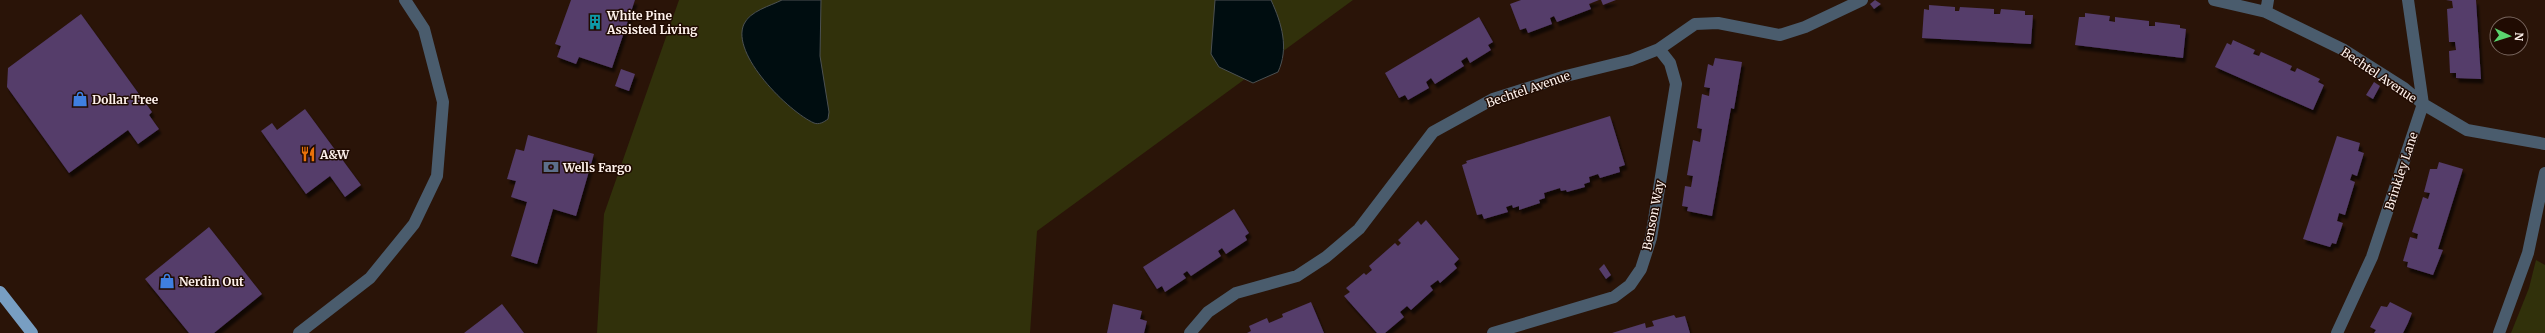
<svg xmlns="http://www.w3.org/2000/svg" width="2545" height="333" viewBox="0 0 2545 333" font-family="Merriweather,serif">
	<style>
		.green { fill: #31310b }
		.water { fill: #000d10; stroke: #4c5152 }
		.building { fill: #543c6b; filter: url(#shadow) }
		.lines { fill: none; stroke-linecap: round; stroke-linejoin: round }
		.street { stroke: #4a5c6d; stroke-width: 12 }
		.primary { stroke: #789ec2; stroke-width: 12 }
		.labels { text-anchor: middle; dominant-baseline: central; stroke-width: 3; stroke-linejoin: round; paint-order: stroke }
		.poi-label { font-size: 12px; font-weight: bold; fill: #fef1eb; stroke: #200b02; text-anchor: start }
		.street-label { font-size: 12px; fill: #fef1eb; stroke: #200b02 }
	</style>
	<defs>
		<filter id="shadow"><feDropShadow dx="2.5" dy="4.5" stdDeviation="1" flood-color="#0009"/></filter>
	</defs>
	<rect width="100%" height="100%" fill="#2a1408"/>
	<path class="green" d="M 679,0 L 1353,0 L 1037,231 L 1030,333 L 597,333 L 604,214 Z
		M 2536,260 L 2545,265 L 2545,333 L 2511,333 L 2529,288 Z"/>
	<path class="water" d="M 782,0 L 821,0 L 820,56 L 829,112 L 828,119 C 824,122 819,125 814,123 C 789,112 730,54 744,24 C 750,11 770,6 782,0 Z
		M 1215,0 L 1271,0 C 1282,24 1289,48 1278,72 L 1253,83 L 1219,67 L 1211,54 Z"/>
	<path class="building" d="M 571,0 L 635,0 L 612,68 L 579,57 L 576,64 L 557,57 L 561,46 L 555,44 Z
		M 1521,0 L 1599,0 L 1589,4 L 1591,9 L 1557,22 L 1554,16 L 1550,18 L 1552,24 L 1528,33 L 1526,28 L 1520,30 L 1510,4 Z
		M 1601,0 L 1616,0 L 1603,5 Z
		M 1875,0 L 1881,4 L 1874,9 L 1870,4 Z
		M 2446,0 L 2476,0 L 2481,79 L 2456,78 L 2456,73 L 2450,73 L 2449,51 L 2456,50 L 2455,42 L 2449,42 L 2447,9 L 2453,8 L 2452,1 Z
		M 1929,5 L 1955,7 L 1955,11 L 1959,11 L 1960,7 L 1994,9 L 1994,14 L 2000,14 L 2001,9 L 2025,11 L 2025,15 L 2033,15 L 2031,44 L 1922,38 L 1924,9 L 1929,10 Z
		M 2085,13 L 2110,16 L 2109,21 L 2115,22 L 2115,17 L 2149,21 L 2149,26 L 2155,26 L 2155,22 L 2180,25 L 2180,28 L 2186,29 L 2183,58 L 2075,45 L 2079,17 L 2085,17 Z
		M 81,14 L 152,112 L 149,115 L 159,129 L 138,144 L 128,130 L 69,173 L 7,87 L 8,68 Z
		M 1479,17 L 1493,42 L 1488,45 L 1491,50 L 1470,63 L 1467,57 L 1461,61 L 1464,66 L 1435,84 L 1431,78 L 1426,82 L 1429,88 L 1408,100 L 1405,95 L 1399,98 L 1385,73 Z
		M 2233,40 L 2255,50 L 2253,54 L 2259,56 L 2261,52 L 2292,66 L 2290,70 L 2295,72 L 2297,68 L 2320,79 L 2318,82 L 2324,85 L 2313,110 L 2215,67 L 2227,43 L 2231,45 Z
		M 1715,58 L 1742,62 L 1734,109 L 1731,108 L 1712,216 L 1687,211 L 1688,207 L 1682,206 L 1685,186 L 1691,187 L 1693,176 L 1687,175 L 1693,140 L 1700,142 L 1702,129 L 1697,128 L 1702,94 L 1709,96 L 1710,88 L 1704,87 L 1708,64 L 1713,66 Z
		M 621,69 L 635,74 L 629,91 L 615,86 Z
		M 2374,82 L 2380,86 L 2373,99 L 2366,95 Z
		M 305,109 L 361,185 L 345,197 L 330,176 L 306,194 L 261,131 L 272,123 L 277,130 Z
		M 1610,116 L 1625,165 L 1619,167 L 1620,172 L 1600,178 L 1598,174 L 1589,177 L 1590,182 L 1584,184 L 1585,187 L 1567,192 L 1566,190 L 1561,191 L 1560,188 L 1544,193 L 1545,198 L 1539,200 L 1540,203 L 1519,210 L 1519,206 L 1513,208 L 1512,205 L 1506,207 L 1508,212 L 1484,219 L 1482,214 L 1477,215 L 1462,165 L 1467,163 L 1466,161 Z
		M 528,135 L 594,154 L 576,216 L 553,209 L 537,264 L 511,256 L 527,202 L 511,197 L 516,181 L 507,179 L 516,149 L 524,151 Z
		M 2337,136 L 2360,143 L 2358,151 L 2364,153 L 2357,176 L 2352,174 L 2350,180 L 2355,182 L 2345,215 L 2339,213 L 2337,221 L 2343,223 L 2336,244 L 2332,243 L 2330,247 L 2303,239 Z
		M 2439,162 L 2463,169 L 2438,249 L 2443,250 L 2433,275 L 2407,267 L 2408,262 L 2403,261 L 2410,237 L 2417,239 L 2418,234 L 2412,232 L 2423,197 L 2428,199 L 2430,193 L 2424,192 L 2430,169 L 2437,169 Z
		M 1234,209 L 1249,233 L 1245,236 L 1247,240 L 1226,254 L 1222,248 L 1218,251 L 1221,256 L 1191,276 L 1187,271 L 1183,274 L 1186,278 L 1165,292 L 1162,286 L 1157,289 L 1143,267 Z
		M 1426,220 L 1459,259 L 1454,264 L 1457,268 L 1440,283 L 1438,280 L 1430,286 L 1433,290 L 1411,310 L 1407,306 L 1400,312 L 1404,317 L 1385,333 L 1377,333 L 1344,296 L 1350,292 L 1346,288 L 1364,273 L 1366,275 L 1372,270 L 1369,266 L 1395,243 L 1398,246 L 1401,243 L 1398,240 L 1418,221 L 1421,225 Z
		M 209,227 L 262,294 L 214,333 L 189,333 L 145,279 Z
		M 1604,264 L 1611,275 L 1606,279 L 1599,269 Z
		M 1311,302 L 1324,333 L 1247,333 L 1251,331 L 1249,326 L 1267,318 L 1269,323 L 1283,317 L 1282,314 Z
		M 2390,302 L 2412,313 L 2408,323 L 2403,333 L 2374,333 L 2376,330 L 2370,327 L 2381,306 L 2387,307 Z
		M 502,304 L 524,333 L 464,333 Z
		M 1113,304 L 1142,311 L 1140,319 L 1147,321 L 1144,333 L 1107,333 Z
		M 1674,315 L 1676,318 L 1685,316 L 1690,333 L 1612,333 L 1645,323 L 1646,328 L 1654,326 L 1652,321 Z"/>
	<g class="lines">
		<path class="street" d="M 2214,0 L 2266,12 L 2344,50 L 2404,88 L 2423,104 L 2467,130 L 2545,144
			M 2266,12 L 2268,0
			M 299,333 L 370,278 L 414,224 L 437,176 L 443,102 L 424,29 L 405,0
			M 1190,333 L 1208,312 L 1236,293 L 1297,276 L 1326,257 L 1359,229 L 1433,132 L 1493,99 L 1566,76 L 1631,60 L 1659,49 L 1695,24 L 1718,23 L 1780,35 L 1805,27 L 1862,0
			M 1493,333 L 1614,297 L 1630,285 L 1641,269 L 1651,238 L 1676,84 L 1670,63 L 1659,49
			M 2337,333 L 2372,257 L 2423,104 L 2408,0
			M 2499,333 L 2528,253 L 2545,173"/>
		<path class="primary" d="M 0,292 L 32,333"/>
	</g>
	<defs>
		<symbol id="building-bare" viewBox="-9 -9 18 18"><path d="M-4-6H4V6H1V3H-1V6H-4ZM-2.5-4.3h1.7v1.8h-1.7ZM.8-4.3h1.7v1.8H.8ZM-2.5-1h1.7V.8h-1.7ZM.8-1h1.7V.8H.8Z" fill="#0f9aa8" stroke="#200b02" stroke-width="2.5" paint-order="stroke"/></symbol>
		<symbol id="shop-bare" viewBox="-9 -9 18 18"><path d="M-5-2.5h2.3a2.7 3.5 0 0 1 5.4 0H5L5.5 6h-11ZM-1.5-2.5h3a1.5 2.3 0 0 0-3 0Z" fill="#3f7fe0" stroke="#200b02" stroke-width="2.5" paint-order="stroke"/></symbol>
		<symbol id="restaurant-bare" viewBox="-9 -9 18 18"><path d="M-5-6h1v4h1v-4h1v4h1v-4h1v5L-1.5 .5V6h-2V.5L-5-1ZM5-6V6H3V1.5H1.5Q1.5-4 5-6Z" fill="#e8710a" stroke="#200b02" stroke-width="2.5" paint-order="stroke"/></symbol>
		<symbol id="bank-bare" viewBox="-9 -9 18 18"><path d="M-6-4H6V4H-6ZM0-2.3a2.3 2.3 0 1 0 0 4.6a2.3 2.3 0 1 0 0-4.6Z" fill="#5c6f8a" stroke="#200b02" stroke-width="2.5" paint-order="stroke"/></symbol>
	</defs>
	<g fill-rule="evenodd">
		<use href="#building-bare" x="584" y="11" width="22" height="22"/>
		<use href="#shop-bare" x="69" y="88" width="22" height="22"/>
		<use href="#restaurant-bare" x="297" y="143" width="22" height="22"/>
		<use href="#bank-bare" x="540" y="156" width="22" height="22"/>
		<use href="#shop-bare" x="156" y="270" width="22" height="22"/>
	</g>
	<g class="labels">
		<g class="poi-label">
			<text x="607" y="15">White Pine<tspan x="607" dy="14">Assisted Living</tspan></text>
			<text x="92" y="99">Dollar Tree</text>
			<text x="320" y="154">A&amp;W</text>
			<text x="563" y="167">Wells Fargo</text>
			<text x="179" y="281">Nerdin Out</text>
		</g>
		<g class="street-label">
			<text transform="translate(2379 75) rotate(34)">Bechtel Avenue</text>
			<text transform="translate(1528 89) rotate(-19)">Bechtel Avenue</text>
			<text transform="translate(2401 171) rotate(-72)">Brinkley Lane</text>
			<text transform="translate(1653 215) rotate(-79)">Benson Way</text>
		</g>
	</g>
	<g transform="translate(2509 36) rotate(94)"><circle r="19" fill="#200b02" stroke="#79675f"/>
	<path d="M0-3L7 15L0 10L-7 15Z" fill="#5ad56e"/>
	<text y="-6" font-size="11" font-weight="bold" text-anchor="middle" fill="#fef1eb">N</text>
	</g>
</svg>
